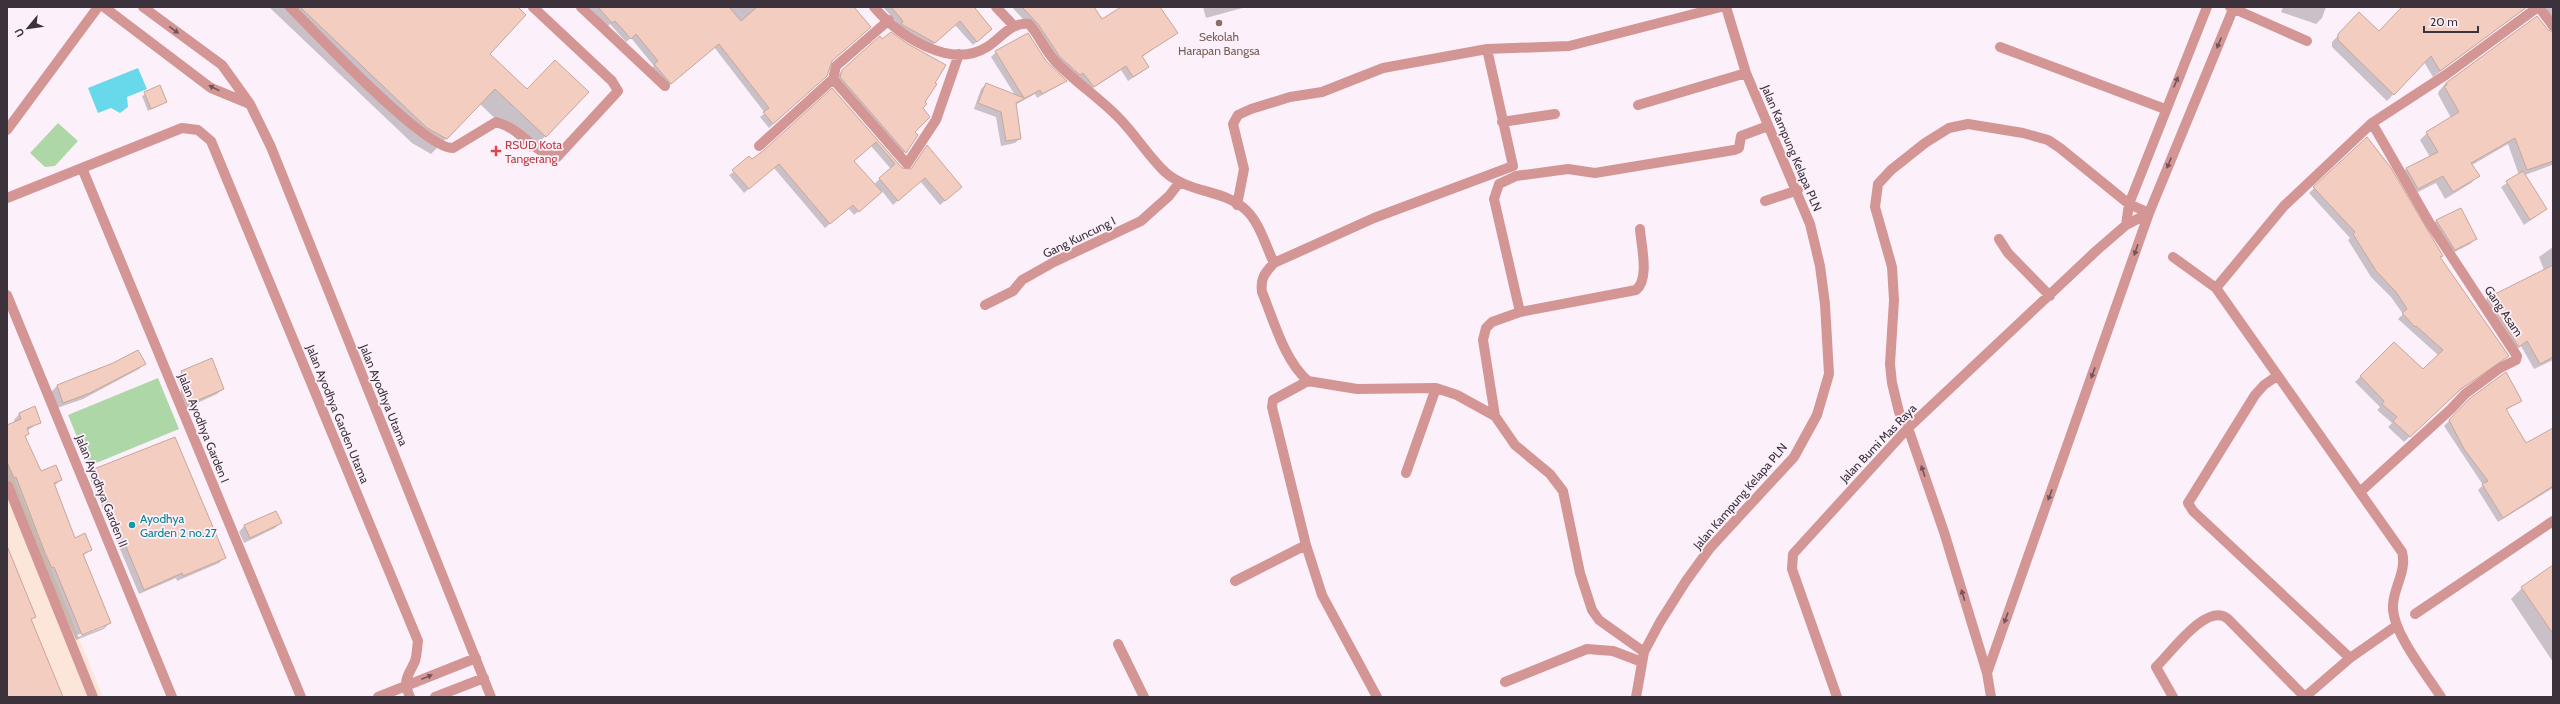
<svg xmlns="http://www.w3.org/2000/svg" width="2560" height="704" viewBox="0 0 2560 704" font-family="Cabin,sans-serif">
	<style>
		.industrial { fill: #fce6d9 }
		.green { fill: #aed7a8 }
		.water { fill: #67d9eb }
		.shadow { fill: #0003; fill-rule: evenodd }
		.building { fill: #f3cec0; stroke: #c9a699 }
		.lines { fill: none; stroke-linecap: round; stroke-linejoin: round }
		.minor { stroke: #d49694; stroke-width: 10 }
		.oneway { fill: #71555b }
		.education-dot { fill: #8d6e63; stroke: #fcf1fb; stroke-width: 1.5 }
		.health-dot { fill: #e0444e; stroke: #fcf1fb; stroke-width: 1.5 }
		.culture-dot { fill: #0f9aa8; stroke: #fcf1fb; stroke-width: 1.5 }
		.labels { text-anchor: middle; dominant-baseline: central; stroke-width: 3.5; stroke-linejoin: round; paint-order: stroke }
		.education-label { font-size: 12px; fill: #785e54; stroke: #fcf1fb }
		.health-label { font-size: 12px; fill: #be3a42; stroke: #fcf1fb; text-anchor: start }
		.street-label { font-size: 12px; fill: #3c323c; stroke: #fcf1fb }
		.culture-label { font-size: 12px; fill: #0d838f; stroke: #fcf1fb; text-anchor: start }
	</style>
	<rect width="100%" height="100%" fill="#fcf1fb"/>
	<path class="industrial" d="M 7,461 L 103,697 L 7,697 Z"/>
	<path class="green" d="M 58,123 L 78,141 L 55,166 L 45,167 L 30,153 Z
		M 158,378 L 179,429 L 89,466 L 68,415 Z"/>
	<path class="water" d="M 138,68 L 147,89 L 127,97 L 128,107 L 120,113 L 111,108 L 98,113 L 88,88 Z"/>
	<path class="shadow" d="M 269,7 L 516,7 L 488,54 L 526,90 L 587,92 L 530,152 L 480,104 L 431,154 L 412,143 Z
		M 589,7 L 853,7 L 823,78 L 769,128 L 760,117 L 765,113 L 714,47 L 666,88 L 650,69 L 654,66 L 631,38 L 626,42 L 610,24 L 607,27 Z
		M 883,7 L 970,7 L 987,33 L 973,45 L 955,25 L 930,47 L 900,26 Z
		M 1012,7 L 1093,7 L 1102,20 L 1123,7 L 1159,7 L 1176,32 L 1142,57 L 1148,66 L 1143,71 L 1128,81 L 1121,70 L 1088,91 Z
		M 1203,7 L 1246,7 L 1206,18 Z
		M 2283,7 L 2326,7 L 2322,18 L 2316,24 L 2281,12 Z
		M 2403,7 L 2527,7 L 2433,77 L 2424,62 L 2387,101 L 2332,47 L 2332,42 L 2359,14 L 2379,32 Z
		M 2548,7 L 2553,7 L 2553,28 L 2540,15 Z
		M 2553,46 L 2553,167 L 2552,165 L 2525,175 L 2546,209 L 2524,225 L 2501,187 L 2519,175 L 2508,144 L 2472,165 L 2478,176 L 2471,183 L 2445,199 L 2436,183 L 2410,196 L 2399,176 L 2406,169 L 2430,157 L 2420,140 L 2427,133 L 2451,118 L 2438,94 L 2439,91 L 2446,83 Z
		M 996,52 L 1045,61 L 1066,81 L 1037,98 L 1035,94 L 1015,105 L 1020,138 L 1015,143 L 1001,146 L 996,117 L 974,109 L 981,89 L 986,84 L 1015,95 L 991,57 Z
		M 843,70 L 924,102 L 914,132 L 917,135 L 901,157 L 836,82 L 838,75 Z
		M 160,87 L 166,102 L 148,111 L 142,96 Z
		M 832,90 L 902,169 L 910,170 L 927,147 L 956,191 L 940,205 L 920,181 L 893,205 L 882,191 L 854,215 L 848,208 L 825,228 L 774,168 L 744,193 L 729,175 L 764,152 ZM 871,146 L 891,169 L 875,183 L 877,188 L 853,161 Z
		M 2367,138 L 2442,255 L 2440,258 L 2508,356 L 2455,394 L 2404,442 L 2388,427 L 2392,423 L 2377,410 L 2380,407 L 2355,382 L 2394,343 L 2423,370 L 2438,355 L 2398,319 L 2403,314 L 2391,297 L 2371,277 L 2348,240 L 2350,238 L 2309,193 Z
		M 2461,209 L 2476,239 L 2470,244 L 2449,255 L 2430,227 L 2436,221 Z
		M 2553,247 L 2553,360 L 2534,369 L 2521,346 L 2513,352 L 2482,305 L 2487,299 L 2544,270 L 2539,257 Z
		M 114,364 L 144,364 L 139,369 L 83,399 L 57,408 L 51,392 L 57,386 Z
		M 182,372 L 223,389 L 217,394 L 182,410 L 176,396 L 182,391 L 176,377 Z
		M 2470,400 L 2520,401 L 2505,411 L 2526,444 L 2553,429 L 2553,488 L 2498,522 L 2478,490 L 2483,485 L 2444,426 Z
		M 19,414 L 40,422 L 27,431 L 28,434 L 25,437 L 40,472 L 61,480 L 54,486 L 74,539 L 91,549 L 83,556 L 109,623 L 104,629 L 76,640 L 7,480 L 7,426 L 15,423 L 14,420 ZM 104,625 L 104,627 L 78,637 L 77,635 Z
		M 95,470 L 224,558 L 219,563 L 177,581 L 176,578 L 139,594 L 89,476 Z
		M 275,512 L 280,523 L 275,528 L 244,543 L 239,532 L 244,526 Z
		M 2553,567 L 2553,662 L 2511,599 L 2522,588 Z"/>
	<path class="building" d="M 300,7 L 518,7 L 526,15 L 490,54 L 527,89 L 555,60 L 589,92 L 546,137 L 495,89 L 447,139 L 427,128 Z
		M 598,7 L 729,7 L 741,21 L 757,7 L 854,7 L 871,27 L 832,61 L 827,76 L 773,124 L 763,112 L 769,108 L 719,44 L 671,84 L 654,64 L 658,61 L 636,34 L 631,39 L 615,21 L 612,23 Z
		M 891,7 L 977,7 L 975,8 L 992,29 L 977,42 L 960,21 L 935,43 L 901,24 L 903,21 Z
		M 1022,7 L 1094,7 L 1102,19 L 1121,7 L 1160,7 L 1178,33 L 1142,56 L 1149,67 L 1133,77 L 1126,66 L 1094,87 L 1083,73 L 1080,75 L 1060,57 L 1038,24 Z
		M 2402,7 L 2527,7 L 2440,71 L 2431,56 L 2394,95 L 2338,40 L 2338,34 L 2359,12 L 2379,31 Z
		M 2537,16 L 2548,30 L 2553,32 L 2553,161 L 2527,170 L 2515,138 L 2471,163 L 2480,176 L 2453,192 L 2443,176 L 2418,189 L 2406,168 L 2438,152 L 2426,132 L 2459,112 L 2444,86 L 2447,85 L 2446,83 Z
		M 891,32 L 908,44 L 946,65 L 935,83 L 937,84 L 925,102 L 927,104 L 923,108 L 930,117 L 915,132 L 918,135 L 906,153 L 840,77 L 842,70 L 880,36 L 882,39 Z
		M 1028,33 L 1046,61 L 1067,81 L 1042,94 L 1040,90 L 1016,103 L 1021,139 L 1006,141 L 1001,112 L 978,103 L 986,83 L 1024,98 L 995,51 Z
		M 160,85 L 167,102 L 151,109 L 144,92 Z
		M 832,88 L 902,168 L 911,169 L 927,145 L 962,187 L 945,201 L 925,178 L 898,201 L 879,178 L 895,164 L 876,142 L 854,161 L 882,192 L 859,212 L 853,205 L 830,224 L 779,164 L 749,189 L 732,170 L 749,156 L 752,159 L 763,151 Z
		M 2367,137 L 2391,168 L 2443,256 L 2440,257 L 2509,356 L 2461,389 L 2410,437 L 2393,421 L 2397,417 L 2382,404 L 2384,401 L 2360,376 L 2394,342 L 2423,369 L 2443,350 L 2416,326 L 2415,327 L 2402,313 L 2407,309 L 2396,292 L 2376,271 L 2353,234 L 2355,232 L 2313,187 Z
		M 2523,171 L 2547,209 L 2530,220 L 2506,181 Z
		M 2461,208 L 2477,239 L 2455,250 L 2436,220 Z
		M 2553,265 L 2553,357 L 2540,364 L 2527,341 L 2519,347 L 2487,298 Z
		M 138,350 L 146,364 L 90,393 L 63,403 L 57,385 L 113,363 Z
		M 212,358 L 224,389 L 187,405 L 181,390 L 188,387 L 181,371 Z
		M 2506,372 L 2522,401 L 2506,409 L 2526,443 L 2553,428 L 2553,486 L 2503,518 L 2482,484 L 2488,481 L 2464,449 L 2449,420 L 2469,399 Z
		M 35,406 L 41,423 L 27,428 L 29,434 L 25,436 L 41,471 L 56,465 L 62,480 L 54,483 L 75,538 L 85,533 L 92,550 L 83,554 L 111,623 L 82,635 L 54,567 L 52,568 L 45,553 L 16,477 L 14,478 L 7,462 L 7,425 L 21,419 L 19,413 Z
		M 175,437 L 226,558 L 183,576 L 182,573 L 144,590 L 94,469 Z
		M 276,511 L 282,523 L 250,538 L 244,525 Z
		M 7,546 L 36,617 L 31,619 L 63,697 L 7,697 Z
		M 2553,565 L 2553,634 L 2521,587 Z"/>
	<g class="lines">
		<path class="minor" d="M 104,7 L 211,88 L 250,104
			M 143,7 L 222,65 L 250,104 L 271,147 L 491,697
			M 290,7 C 315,32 425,150 453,148 L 496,122 C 524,130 530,151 557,157 L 618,91 L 612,81 L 533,7
			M 581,7 L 665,86
			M 874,7 C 899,36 950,70 987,47 C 1000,39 1012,21 1029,24 C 1039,35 1044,49 1055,61 C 1074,81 1098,97 1118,117 C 1135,134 1148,156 1165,172 C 1190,194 1224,189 1246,210 C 1260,223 1266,247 1274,263
			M 996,7 L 1014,26
			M 2230,7 L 2307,41
			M 2539,7 L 2553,26
			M 2000,47 L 2165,109
			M 1487,49 L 1513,166 L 1374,218 L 1274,263 C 1265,273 1260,278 1262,292 C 1274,321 1284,360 1308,381 L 1357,389 L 1436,388 L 1457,395 L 1495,416 L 1515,445 L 1550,474 L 1563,491 L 1580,573 L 1592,610 L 1599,620 L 1644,652
			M 833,79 L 907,164 L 936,120 L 959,54
			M 1638,105 L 1746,73
			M 1502,122 L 1555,114
			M 7,130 L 98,7
			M 759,146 L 833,79 L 836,66 L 889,20
			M 82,168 L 301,697
			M 7,198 L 182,128 L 198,130 L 211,141 L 418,641 C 417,647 417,655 415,661 C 408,677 402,679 410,697
			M 1765,201 L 1798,190
			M 1237,205 L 1244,169 L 1233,124 L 1238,115 L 1251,109 L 1290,97 L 1322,92 L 1383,68 L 1487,49 L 1569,46 L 1721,7
			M 2126,225 L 2129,204 L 2207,7
			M 1999,239 L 2008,253 L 2050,296
			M 2173,257 L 2216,288 L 2402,552 C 2407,571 2394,586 2393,605 C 2391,631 2427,675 2441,697
			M 2216,288 L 2284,206 L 2372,123 L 2447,74 L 2538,7
			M 7,295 L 172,697
			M 985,305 L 1013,291 L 1022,280 L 1054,262 L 1141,221 L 1169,196 L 1179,183
			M 1520,312 L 1494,199 L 1499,184 L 1516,176 L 1568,169 L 1595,173 L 1734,150 L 1739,148 L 1741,136 L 1768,126
			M 2277,376 L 2264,385 L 2255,395 L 2188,503 L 2193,511 L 2350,658
			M 1308,381 L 1273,400 L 1272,407 L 1306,545 L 1322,595 L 1377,697
			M 1495,416 L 1483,340 L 1486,328 L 1492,322 L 1520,312 L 1636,290 C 1650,279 1641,245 1640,229
			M 1406,473 L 1436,388
			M 8,486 L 93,697
			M 2360,492 L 2451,409 L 2465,394 L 2500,368 L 2516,360 L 2517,356 L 2429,222 L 2372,123
			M 1235,581 L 1306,545
			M 2415,614 L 2553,521
			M 1118,644 L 1144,697
			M 1987,673 L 2149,213 L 2129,204 L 2060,148 L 2048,140 L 2023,133 L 1968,124 L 1949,128 L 1925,143 L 1891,170 L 1878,184 L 1875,207 L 1892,267 L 1894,300 L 1890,364 L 1892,383 L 1899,412 L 1908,428 L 1944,532 L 1987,673 L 1991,697
			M 1505,682 L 1587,649 L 1613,651 L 1642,662
			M 378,697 L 476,658
			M 435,697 L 484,678
			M 1636,697 L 1644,652 L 1660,622 L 1686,581 L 1710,548 L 1794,457 L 1817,415 L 1829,374 L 1825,304 L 1820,266 L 1810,224 L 1746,73 L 1726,7
			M 1837,697 L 1792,569 L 1793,554 L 1908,428 L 2096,251 L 2126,225 L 2149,213 L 2234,7
			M 2173,697 L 2156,667 C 2171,653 2207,601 2228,619 L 2303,695 L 2306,696 L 2350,658 L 2396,626"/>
	</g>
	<defs><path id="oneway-solid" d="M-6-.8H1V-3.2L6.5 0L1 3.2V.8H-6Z"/></defs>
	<g class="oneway">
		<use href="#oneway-solid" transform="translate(174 30) rotate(36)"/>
		<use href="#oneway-solid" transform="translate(2219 43) rotate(112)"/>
		<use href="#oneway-solid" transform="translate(2176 82) rotate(-68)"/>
		<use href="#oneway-solid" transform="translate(214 88) rotate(-153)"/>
		<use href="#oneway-solid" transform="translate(2169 163) rotate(112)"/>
		<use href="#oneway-solid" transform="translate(2136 250) rotate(109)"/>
		<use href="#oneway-solid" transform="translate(2093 373) rotate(110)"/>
		<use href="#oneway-solid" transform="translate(1923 471) rotate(-109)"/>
		<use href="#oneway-solid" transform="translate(2050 495) rotate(110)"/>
		<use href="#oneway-solid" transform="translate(1963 595) rotate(-107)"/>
		<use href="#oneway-solid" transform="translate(2006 618) rotate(110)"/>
		<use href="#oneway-solid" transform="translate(427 677) rotate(-22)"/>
	</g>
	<circle class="education-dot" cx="1219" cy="23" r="4"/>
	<path class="health-dot" d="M494 145h4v4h4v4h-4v4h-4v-4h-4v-4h4z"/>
	<circle class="culture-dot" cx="132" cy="525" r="4"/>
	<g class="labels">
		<g class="education-label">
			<text x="1219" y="36">Sekolah<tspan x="1219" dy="14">Harapan Bangsa</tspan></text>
		</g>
		<g class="health-label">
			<text x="505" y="144">RSUD Kota<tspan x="505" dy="14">Tangerang</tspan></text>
		</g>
		<g class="street-label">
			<text transform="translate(1792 148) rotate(67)">Jalan Kampung Kelapa PLN</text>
			<text transform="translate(1079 237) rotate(-26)">Gang Kuncung I</text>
			<text transform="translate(2504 311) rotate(56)">Gang Asam</text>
			<text transform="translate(384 395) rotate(68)">Jalan Ayodhya Utama</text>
			<text transform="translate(338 414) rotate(68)">Jalan Ayodhya Garden Utama</text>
			<text transform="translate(204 428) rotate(68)">Jalan Ayodhya Garden I</text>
			<text transform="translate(1878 443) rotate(-46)">Jalan Bumi Mas Raya</text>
			<text transform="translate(102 491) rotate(68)">Jalan Ayodhya Garden II</text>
			<text transform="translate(1740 496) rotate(-49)">Jalan Kampung Kelapa PLN</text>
		</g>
		<g class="culture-label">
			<text x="140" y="518">Ayodhya<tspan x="140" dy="14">Garden 2 no.27</tspan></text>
		</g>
	</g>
	<rect width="2560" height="704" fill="none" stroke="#3c323c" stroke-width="16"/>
	<g transform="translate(28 28) rotate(241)" stroke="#fcf1fb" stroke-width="3" paint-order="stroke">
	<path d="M0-3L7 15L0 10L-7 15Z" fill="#3c323c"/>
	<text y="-6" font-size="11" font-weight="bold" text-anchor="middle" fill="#3c323c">U</text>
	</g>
	<path d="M2424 26v6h54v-6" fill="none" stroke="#3c323c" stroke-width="2"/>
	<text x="2430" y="26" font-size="12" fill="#3c323c" stroke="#fcf1fb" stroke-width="3" paint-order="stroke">20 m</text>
</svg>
